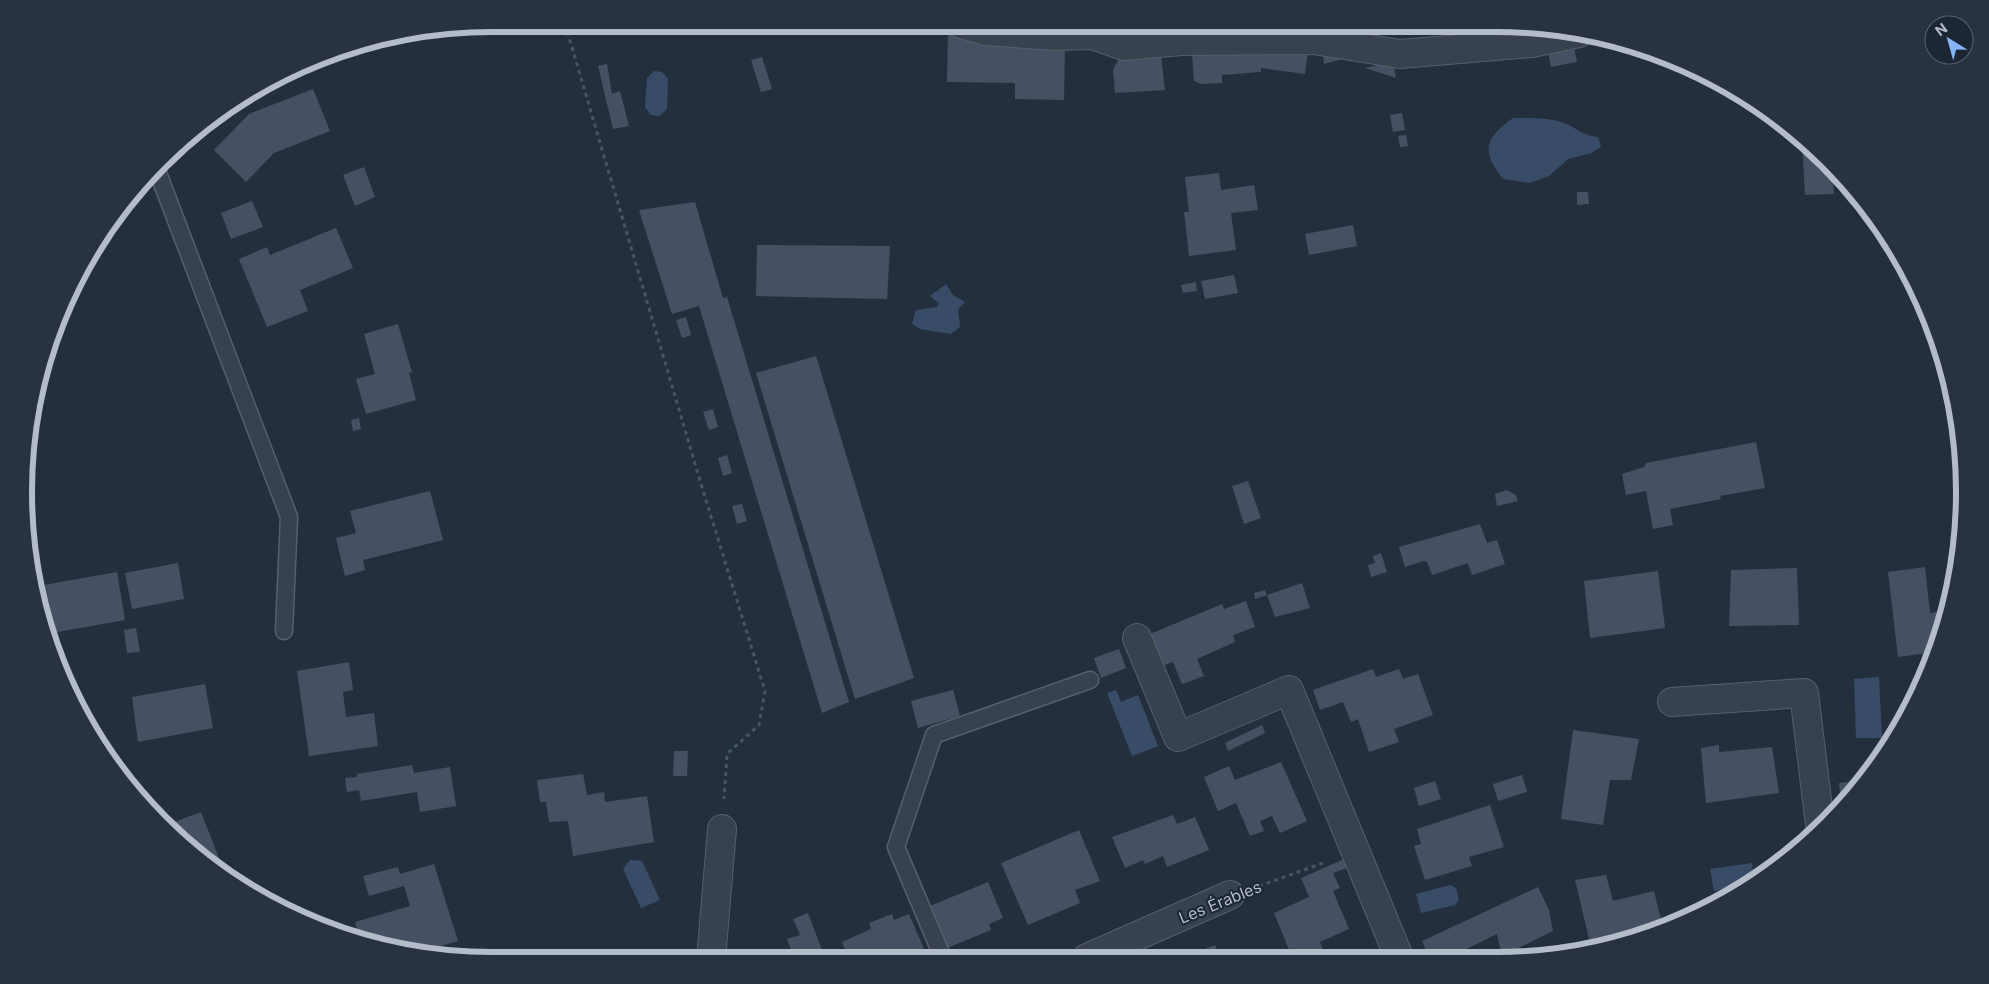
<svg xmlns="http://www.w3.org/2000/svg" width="1989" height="984" viewBox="0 0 1989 984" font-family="Inter,sans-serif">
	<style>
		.water { fill: #394c67 }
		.building { fill: #455162 }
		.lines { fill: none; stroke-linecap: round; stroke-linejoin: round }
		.service-casing { stroke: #565f6c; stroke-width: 19 }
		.minor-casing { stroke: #565f6c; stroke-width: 30 }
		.path { stroke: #44595c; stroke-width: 3; stroke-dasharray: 4 4; stroke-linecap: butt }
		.service { stroke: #38414e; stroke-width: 16 }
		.minor { stroke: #38414e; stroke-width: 28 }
		.labels { text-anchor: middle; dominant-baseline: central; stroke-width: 4; stroke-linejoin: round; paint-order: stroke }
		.street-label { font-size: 16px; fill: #b4bcc9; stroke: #1d2633 }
		.rim { fill: none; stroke: #b4bcc9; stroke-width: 6 }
	</style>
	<rect width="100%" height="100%" fill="#242f3e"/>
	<path class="water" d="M 654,71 L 662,72 L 668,79 L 667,109 L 659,116 L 651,115 L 645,107 L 647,78 Z
		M 1513,118 C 1532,118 1551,117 1569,125 C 1580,131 1585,136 1598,137 L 1601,147 L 1591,153 L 1568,159 L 1549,176 L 1530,183 L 1503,179 C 1481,151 1484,139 1513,118 Z
		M 946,284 L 953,295 L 965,302 L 958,309 L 960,327 L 951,334 L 920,329 L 912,324 L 916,310 L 937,307 L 939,303 L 930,296 Z
		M 1879,677 L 1882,738 L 1856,738 L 1854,679 Z
		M 1116,690 L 1121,702 L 1138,695 L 1158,746 L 1132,756 L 1107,693 Z
		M 630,860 L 642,861 L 660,900 L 641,908 L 623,869 Z
		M 1752,863 L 1754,880 L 1741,887 L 1714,891 L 1710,869 Z
		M 1450,885 L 1456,888 L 1459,900 L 1455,905 L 1421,913 L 1416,894 Z"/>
	<path class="building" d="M 948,30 L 988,39 L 1065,43 L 1064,100 L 1015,99 L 1015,83 L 947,82 Z
		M 1573,42 L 1577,62 L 1551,67 L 1547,47 Z
		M 1322,47 L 1361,54 L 1324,64 Z
		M 1308,51 L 1305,74 L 1261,68 L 1261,72 L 1222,75 L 1222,83 L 1201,84 L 1194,81 L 1192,54 Z
		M 1161,56 L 1165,90 L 1115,93 L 1113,70 L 1118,60 Z
		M 762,57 L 772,89 L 761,92 L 751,60 Z
		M 1393,61 L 1396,78 L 1365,68 Z
		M 607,64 L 612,94 L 620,91 L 629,126 L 613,129 L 598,66 Z
		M 313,89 L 330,131 L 274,153 L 246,182 L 214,150 L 249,114 Z
		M 1402,113 L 1405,130 L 1393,132 L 1390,115 Z
		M 1406,135 L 1408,146 L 1400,147 L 1398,136 Z
		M 1802,140 L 1832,168 L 1834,194 L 1805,195 Z
		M 364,167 L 375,197 L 355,206 L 343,175 Z
		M 1219,173 L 1221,190 L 1254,185 L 1258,210 L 1231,213 L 1236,250 L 1189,256 L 1184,212 L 1189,212 L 1185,177 Z
		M 1577,192 L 1588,192 L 1589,204 L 1577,205 Z
		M 252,201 L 263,227 L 231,239 L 221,213 Z
		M 695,202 L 723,298 L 727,297 L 849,702 L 822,713 L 699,306 L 672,314 L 639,210 Z
		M 1353,225 L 1357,246 L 1309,255 L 1305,234 Z
		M 336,228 L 353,268 L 300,290 L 308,311 L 267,327 L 239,259 L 267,247 L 270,255 Z
		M 757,245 L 890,246 L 887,299 L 756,296 Z
		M 1234,275 L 1238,293 L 1205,299 L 1201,281 Z
		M 1196,282 L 1197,291 L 1183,293 L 1181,285 Z
		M 686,317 L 691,335 L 682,338 L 676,320 Z
		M 398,324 L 412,372 L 409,373 L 416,400 L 366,414 L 356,379 L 375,374 L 364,334 Z
		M 816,356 L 914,678 L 855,699 L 756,373 Z
		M 713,409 L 718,427 L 709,430 L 703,412 Z
		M 359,418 L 361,429 L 353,431 L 351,420 Z
		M 1756,442 L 1765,488 L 1720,496 L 1721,499 L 1670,509 L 1673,525 L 1653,529 L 1646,491 L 1626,495 L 1622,474 L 1644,467 L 1646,463 Z
		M 727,455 L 732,473 L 723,476 L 718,458 Z
		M 1248,481 L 1261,518 L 1244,524 L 1232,486 Z
		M 1507,490 L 1516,495 L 1518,501 L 1497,506 L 1495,494 Z
		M 430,491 L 443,540 L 363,560 L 365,570 L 345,576 L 336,538 L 356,533 L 350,511 Z
		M 742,504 L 747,521 L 737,524 L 732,506 Z
		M 1480,524 L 1487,543 L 1497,540 L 1505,564 L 1472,575 L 1468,563 L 1432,575 L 1427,562 L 1424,561 L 1405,567 L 1399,547 Z
		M 1381,553 L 1387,572 L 1371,577 L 1368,565 L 1375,563 L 1373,556 Z
		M 178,563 L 184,599 L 132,609 L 125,573 Z
		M 1925,567 L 1930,613 L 1950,610 L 1949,613 L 1935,652 L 1898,657 L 1888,572 Z
		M 1797,568 L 1799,625 L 1729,626 L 1731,570 Z
		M 1658,571 L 1665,628 L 1590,638 L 1584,581 Z
		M 117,572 L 125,620 L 52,633 L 38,586 Z
		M 1302,583 L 1310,608 L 1275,617 L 1267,595 Z
		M 1265,590 L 1267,595 L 1255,599 L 1254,593 Z
		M 1246,601 L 1255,627 L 1233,635 L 1235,642 L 1197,659 L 1204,676 L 1182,684 L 1173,662 L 1159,667 L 1143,637 L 1222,604 L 1224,609 Z
		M 136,628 L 140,652 L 127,653 L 124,630 Z
		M 1119,649 L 1126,668 L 1101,678 L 1094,658 Z
		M 349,662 L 353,690 L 343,692 L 346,717 L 374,713 L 378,746 L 309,756 L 297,671 Z
		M 1373,669 L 1376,677 L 1399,669 L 1403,679 L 1418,674 L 1433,715 L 1394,729 L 1399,742 L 1369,752 L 1358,719 L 1351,722 L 1343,702 L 1320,710 L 1313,690 Z
		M 205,684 L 213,728 L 138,742 L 132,697 Z
		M 953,690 L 960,716 L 918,728 L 911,701 Z
		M 1262,725 L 1265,733 L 1228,751 L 1225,743 Z
		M 1573,730 L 1639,739 L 1631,780 L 1610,780 L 1603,825 L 1561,819 Z
		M 1719,745 L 1719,752 L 1772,747 L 1779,793 L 1706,803 L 1701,748 Z
		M 674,751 L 688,751 L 687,776 L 673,776 Z
		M 1281,762 L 1307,821 L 1280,833 L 1272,816 L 1260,821 L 1264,831 L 1250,836 L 1236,803 L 1218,811 L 1204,777 L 1229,766 L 1235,780 Z
		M 412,765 L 414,773 L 450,767 L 456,806 L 420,812 L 417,792 L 361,801 L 359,790 L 347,792 L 345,778 L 357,777 L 357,774 Z
		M 583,774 L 587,795 L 604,792 L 605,802 L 647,796 L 654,842 L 573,856 L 568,821 L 549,822 L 546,802 L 540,802 L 537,780 Z
		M 1522,775 L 1527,792 L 1498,801 L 1493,784 Z
		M 1435,781 L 1441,799 L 1419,806 L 1414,788 Z
		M 1865,781 L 1857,788 L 1841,805 L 1839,783 Z
		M 1490,805 L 1504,847 L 1469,857 L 1472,866 L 1425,880 L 1414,846 L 1421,844 L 1417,829 Z
		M 201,812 L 219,858 L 213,860 L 164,826 Z
		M 1173,815 L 1177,824 L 1195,817 L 1209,850 L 1167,867 L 1163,856 L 1145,864 L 1143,860 L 1125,868 L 1112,837 Z
		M 1079,830 L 1100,881 L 1075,890 L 1080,903 L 1028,925 L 1001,863 Z
		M 1349,857 L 1352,866 L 1333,873 L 1340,888 L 1333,891 L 1349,929 L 1320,942 L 1323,950 L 1308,957 L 1292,957 L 1274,913 L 1309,897 L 1301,878 Z
		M 434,864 L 458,941 L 420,952 L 361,941 L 355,922 L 410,906 L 404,886 L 369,896 L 363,876 L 398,867 L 400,874 Z
		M 1606,875 L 1613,901 L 1654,891 L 1663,928 L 1591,947 L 1575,880 Z
		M 988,882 L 1003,918 L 989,924 L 991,930 L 947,948 L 930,906 Z
		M 1538,887 L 1549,910 L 1553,931 L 1502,956 L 1497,934 L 1450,957 L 1429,957 L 1422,941 Z
		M 808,913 L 824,955 L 817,958 L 777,958 L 792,952 L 787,939 L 800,935 L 793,919 Z
		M 892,914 L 894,920 L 909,914 L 927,956 L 848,958 L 842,942 L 871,929 L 869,923 Z
		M 1215,945 L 1220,957 L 1185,957 L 1202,950 Z"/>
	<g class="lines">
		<defs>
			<path id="service" d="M 158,173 L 289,517 L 284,631
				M 943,958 L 896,847 L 934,735 L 1090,680"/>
			<path id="minor" d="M 961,24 L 986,31 L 1055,36 L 1093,35 L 1124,46 L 1181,41 L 1314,40 L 1400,54 L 1532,43 L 1579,33
				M 1137,638 L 1178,737 L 1289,690 L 1399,957
				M 1672,702 L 1804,693 L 1820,825
				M 1087,958 L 1230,895
				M 711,959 L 722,829"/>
		</defs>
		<use href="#service" class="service-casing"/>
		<use href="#minor" class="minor-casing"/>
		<path class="path" d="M 565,24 L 701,484 L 765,691 L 759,725 L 727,754 L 724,799
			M 1259,886 L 1326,862"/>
		<use href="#service" class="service"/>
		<use href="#minor" class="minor"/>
	</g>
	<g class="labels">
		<g class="street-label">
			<text transform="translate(1220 902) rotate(-22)">Les Érables</text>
		</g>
	</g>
	<path d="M0 0H1989V984H0ZM492 32H1496A460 460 0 0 1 1956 492V492A460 460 0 0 1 1496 952H492A460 460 0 0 1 32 492V492A460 460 0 0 1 492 32Z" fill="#29323f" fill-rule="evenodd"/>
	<path class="rim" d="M492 32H1496A460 460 0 0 1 1956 492V492A460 460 0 0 1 1496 952H492A460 460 0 0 1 32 492V492A460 460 0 0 1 492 32Z"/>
	<g transform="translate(1949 40) rotate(323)"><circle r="24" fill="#1d2633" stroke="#59626f"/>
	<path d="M0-4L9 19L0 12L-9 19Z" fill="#8ab4f8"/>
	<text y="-8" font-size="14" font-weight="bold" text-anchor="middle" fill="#b4bcc9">N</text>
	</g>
</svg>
